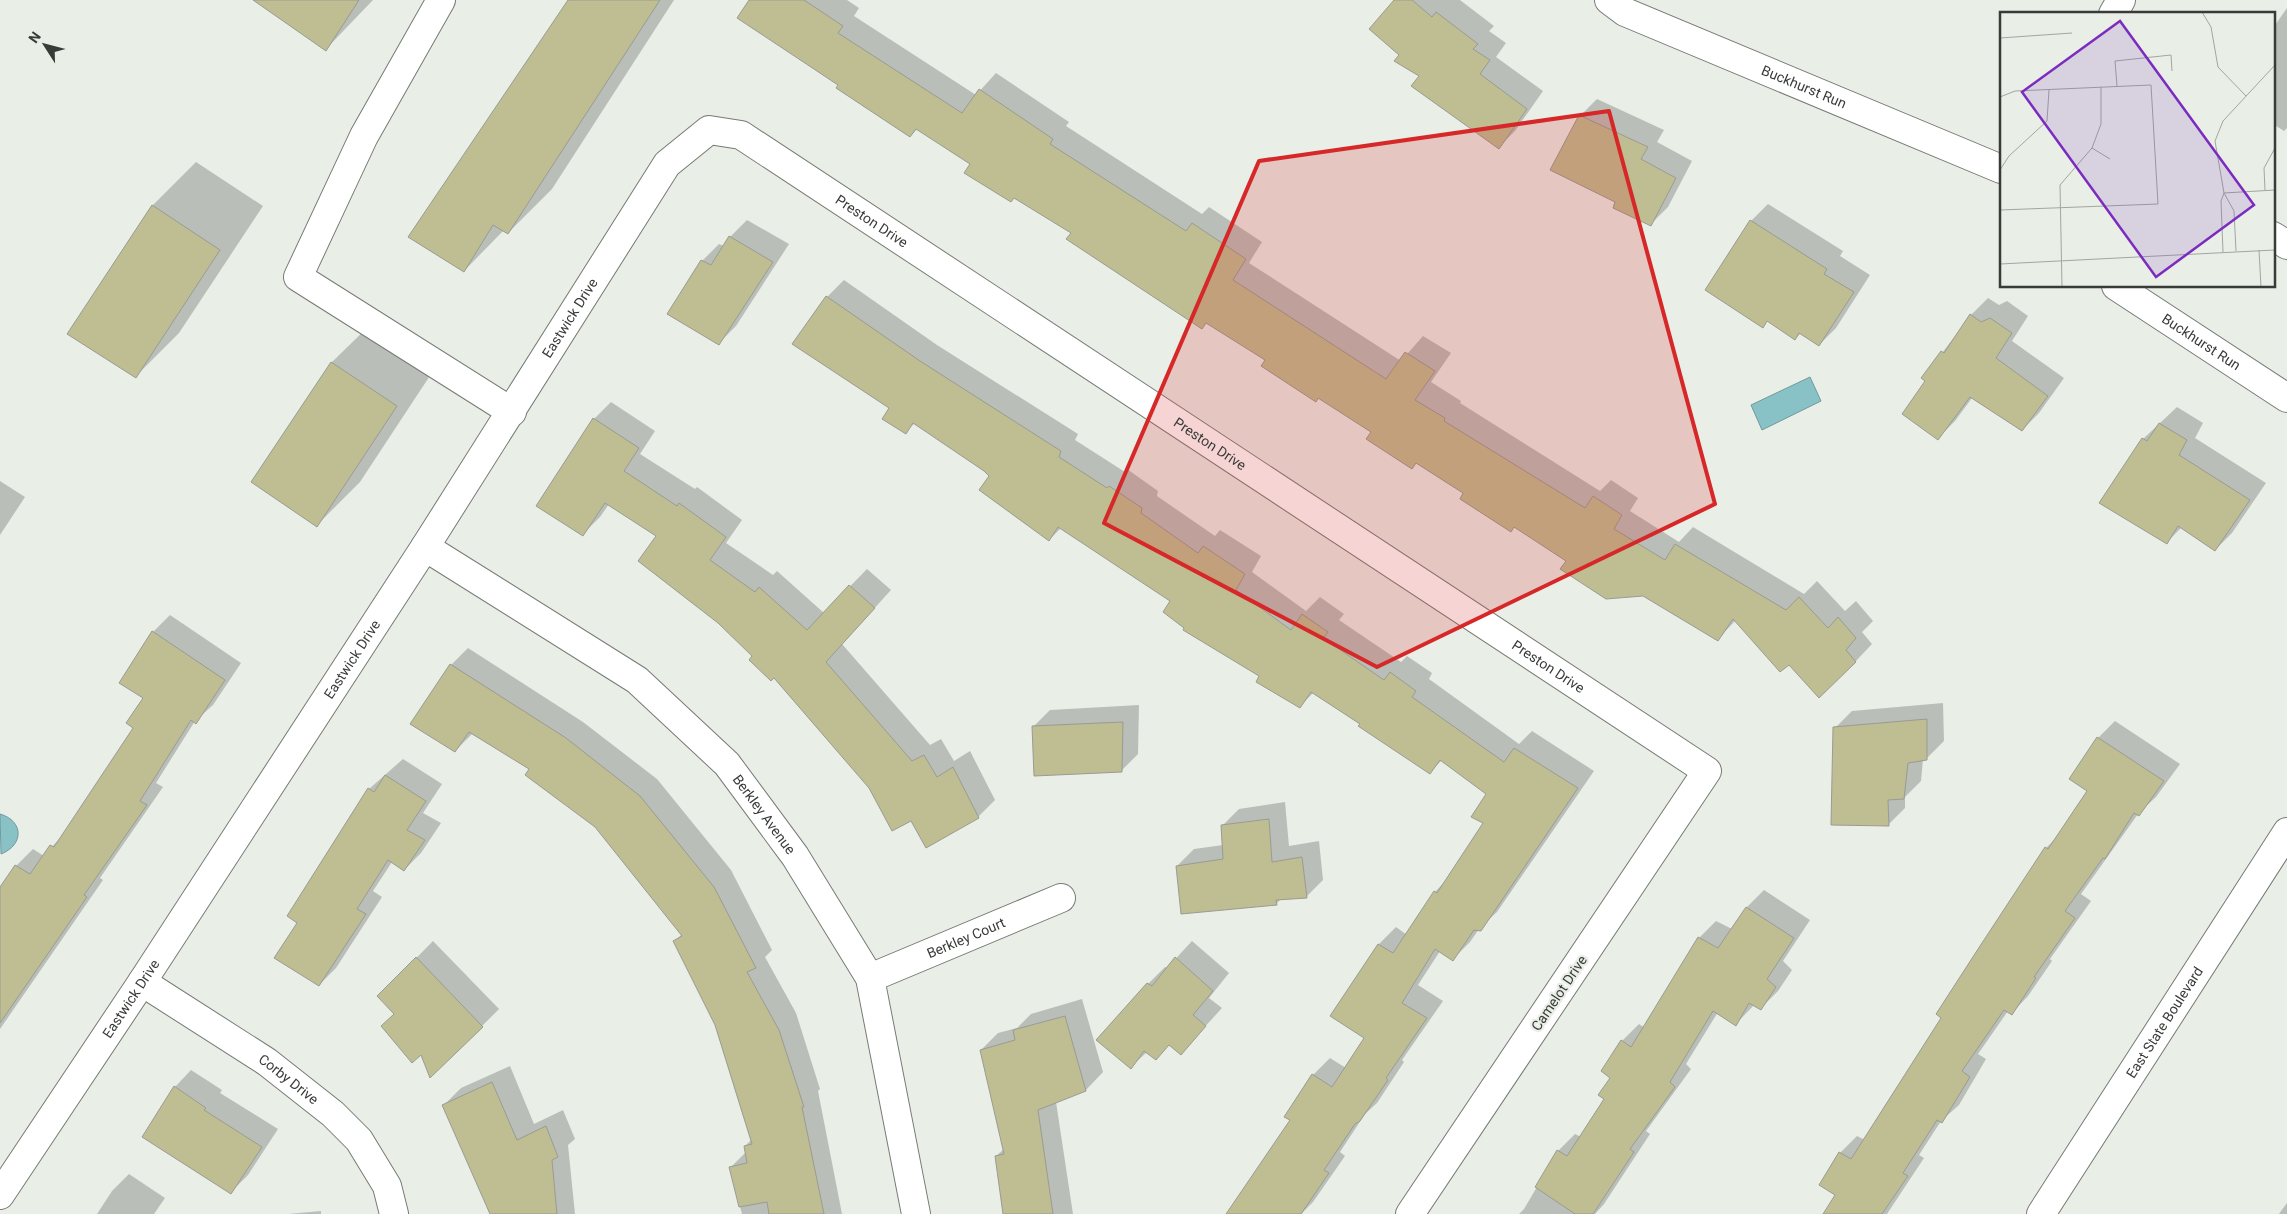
<svg xmlns="http://www.w3.org/2000/svg" width="2287" height="1214" viewBox="0 0 2287 1214" font-family="Roboto,sans-serif">
	<style>
		.water { fill: #89c2c6; stroke: #719a9b }
		.shadow { fill: #0003 }
		.building { fill: #bebe92; stroke: #9a9b93 }
		.lines { fill: none; stroke-linecap: round; stroke-linejoin: round }
		.minor-casing { stroke: #767b75; stroke-width: 30 }
		.major-casing { stroke: #767b75; stroke-width: 30 }
		.minor { stroke: #fff; stroke-width: 28 }
		.major { stroke: #fff; stroke-width: 28 }
		.marked { fill: #d62828; fill-opacity: 0.2; stroke: #d62828; stroke-width: 4; stroke-linejoin: round }
		.labels { text-anchor: middle; dominant-baseline: central; stroke-width: 4.5; stroke-linejoin: round; paint-order: stroke }
		.street-label { font-size: 14px; fill: #383b38; stroke: #e9eee7 }
		.inset-road { fill: none; stroke: #a2a6a1; stroke-width: 1 }
		.view { fill: #7b2cbf; fill-opacity: 0.15; stroke: #7b2cbf; stroke-width: 2.5 }
		.inset-edge { fill: none; stroke: #383b38; stroke-width: 2.5 }
	</style>
	<rect width="100%" height="100%" fill="#e9eee7"/>
	<path class="water" d="M 1810,377 L 1821,401 L 1762,430 L 1751,405 Z
		M 0,814 C 24,821 24,845 1,854 Z"/>
	<path class="shadow" d="M 279,0 L 373,0 L 326,49 Z
		M 569,0 L 674,0 L 552,189 L 508,233 L 504,230 L 464,271 Z
		M 751,0 L 847,0 L 859,8 L 854,16 L 976,95 L 996,73 L 1069,122 L 1066,126 L 1202,214 L 1209,207 L 1262,242 L 1249,263 L 1401,361 L 1423,336 L 1451,353 L 1431,382 L 1461,401 L 1460,403 L 1600,491 L 1611,480 L 1638,498 L 1630,511 L 1679,542 L 1693,527 L 1804,594 L 1817,581 L 1845,611 L 1856,601 L 1873,621 L 1862,632 L 1872,644 L 1856,661 L 1789,663 L 1736,620 L 1718,639 L 1644,595 L 1567,561 L 1515,526 L 1511,531 L 1465,493 L 1417,462 L 1412,468 L 1372,431 L 1207,322 L 1202,327 L 1072,232 L 971,164 L 917,129 L 910,136 L 840,85 Z
		M 1395,0 L 1460,0 L 1494,26 L 1489,31 L 1506,43 L 1496,57 L 1543,91 L 1515,131 L 1498,148 L 1420,76 L 1401,55 Z
		M 2287,8 L 2287,128 L 2284,131 L 2273,124 L 2273,28 Z
		M 1597,99 L 1664,130 L 1657,142 L 1692,161 L 1668,207 L 1651,224 L 1617,202 L 1580,116 Z
		M 196,162 L 263,206 L 179,333 L 136,376 L 69,333 L 153,205 Z
		M 1768,204 L 1843,251 L 1840,256 L 1870,275 L 1836,328 L 1819,345 L 1801,333 L 1795,339 L 1768,320 L 1763,326 L 1751,221 Z
		M 747,220 L 789,244 L 736,326 L 719,343 L 702,261 L 719,244 L 724,246 L 730,237 Z
		M 844,280 L 937,345 L 1078,434 L 1075,440 L 1125,472 L 1127,469 L 1158,491 L 1157,496 L 1215,536 L 1220,530 L 1261,556 L 1252,572 L 1306,611 L 1320,597 L 1344,614 L 1339,620 L 1401,662 L 1407,656 L 1432,673 L 1429,679 L 1519,744 L 1532,731 L 1594,771 L 1497,912 L 1479,929 L 1470,942 L 1453,959 L 1440,951 L 1418,985 L 1443,1001 L 1402,1060 L 1404,1062 L 1377,1103 L 1365,1114 L 1340,1152 L 1345,1156 L 1313,1202 L 1301,1214 L 1228,1214 L 1292,1120 L 1313,1075 L 1330,1058 L 1346,1068 L 1366,1038 L 1332,1015 L 1379,944 L 1396,927 L 1407,935 L 1435,892 L 1449,877 L 1485,823 L 1488,794 L 1442,760 L 1430,772 L 1314,692 L 1299,707 L 1261,676 L 1186,627 L 1172,601 L 1061,528 L 1049,540 L 991,475 L 915,423 L 905,432 L 827,297 Z
		M 1988,298 L 1999,305 L 2007,301 L 2028,316 L 2012,341 L 2064,378 L 2039,413 L 2022,430 L 1972,398 L 1955,421 L 1938,438 L 1927,381 L 1923,378 L 1971,315 Z
		M 375,320 L 439,362 L 360,482 L 317,525 L 331,363 Z
		M 611,402 L 655,431 L 640,454 L 695,489 L 697,487 L 742,520 L 726,543 L 773,575 L 777,571 L 824,613 L 867,569 L 891,590 L 842,644 L 930,745 L 941,739 L 954,761 L 970,751 L 995,800 L 978,817 L 911,819 L 870,787 L 754,655 L 658,535 L 609,504 L 600,517 L 583,534 L 594,419 Z
		M 2177,407 L 2203,423 L 2195,438 L 2266,483 L 2232,533 L 2215,550 L 2182,527 L 2166,543 L 2143,439 Z
		M 0,481 L 25,497 L 0,535 Z
		M 170,615 L 241,663 L 213,705 L 195,721 L 156,783 L 163,787 L 100,878 L 103,880 L 0,1029 L 0,889 L 16,866 L 33,849 L 44,856 L 66,831 L 135,728 L 144,698 L 153,632 Z
		M 468,648 L 583,722 L 657,779 L 731,870 L 772,950 L 765,957 L 796,1013 L 820,1089 L 818,1091 L 842,1214 L 742,1214 L 730,1168 L 746,1152 L 745,1146 L 751,1140 L 716,1025 L 675,941 L 682,934 L 595,826 L 531,769 L 472,734 L 455,751 L 451,665 Z
		M 1943,703 L 1944,741 L 1927,758 L 1923,759 L 1921,781 L 1905,797 L 1905,808 L 1888,825 L 1835,728 L 1852,711 Z
		M 1139,705 L 1138,754 L 1121,771 L 1033,727 L 1050,710 Z
		M 2115,721 L 2180,764 L 2156,797 L 2138,814 L 2081,894 L 2091,901 L 2050,959 L 2052,961 L 2028,996 L 2012,1013 L 2008,1011 L 1978,1054 L 1986,1059 L 1959,1105 L 1941,1121 L 1919,1155 L 1924,1158 L 1887,1214 L 1825,1214 L 1837,1195 L 1840,1153 L 1857,1136 L 1865,1140 L 1943,1017 L 2046,848 L 2058,836 L 2088,790 L 2098,738 Z
		M 403,759 L 442,784 L 423,813 L 441,823 L 421,853 L 404,870 L 392,862 L 373,891 L 382,897 L 336,968 L 319,985 L 299,922 L 289,916 L 369,789 Z
		M 1285,802 L 1289,846 L 1319,841 L 1323,880 L 1306,897 L 1282,898 L 1277,903 L 1182,912 L 1177,866 L 1194,849 L 1223,845 L 1222,826 L 1239,809 Z
		M 1764,890 L 1810,920 L 1783,961 L 1792,970 L 1778,991 L 1761,1008 L 1754,1005 L 1736,1024 L 1718,1012 L 1686,1064 L 1691,1069 L 1646,1131 L 1650,1134 L 1604,1204 L 1595,1214 L 1519,1214 L 1524,1209 L 1558,1151 L 1575,1134 L 1581,1137 L 1606,1099 L 1622,1041 L 1639,1024 L 1645,1028 L 1699,938 L 1716,921 L 1732,929 L 1747,907 Z
		M 433,941 L 499,1009 L 482,1026 L 395,1013 L 379,996 Z
		M 1192,941 L 1229,973 L 1209,998 L 1222,1008 L 1181,1053 L 1170,1044 L 1147,1052 L 1131,1067 L 1148,984 L 1165,967 L 1167,968 Z
		M 1082,999 L 1103,1072 L 1086,1090 L 1056,1102 L 1073,1214 L 1004,1214 L 996,1156 L 1004,1149 L 981,1050 L 998,1033 L 1017,1028 L 1031,1014 Z
		M 510,1066 L 534,1124 L 563,1110 L 575,1139 L 568,1145 L 575,1214 L 491,1214 L 444,1105 L 461,1088 Z
		M 191,1070 L 222,1090 L 220,1093 L 278,1129 L 248,1175 L 231,1192 L 175,1087 Z
		M 129,1174 L 165,1198 L 154,1214 L 97,1214 L 112,1191 Z
		M 2287,1203 L 2287,1214 L 2279,1214 L 2281,1211 Z
		M 321,1211 L 321,1214 L 288,1214 Z"/>
	<path class="building" d="M 253,0 L 359,0 L 326,51 Z
		M 568,0 L 660,0 L 508,234 L 493,225 L 464,272 L 408,237 Z
		M 749,0 L 804,0 L 843,26 L 838,33 L 962,113 L 979,89 L 1053,139 L 1050,144 L 1186,231 L 1192,223 L 1246,259 L 1233,280 L 1386,379 L 1405,352 L 1435,371 L 1415,400 L 1445,418 L 1444,421 L 1585,508 L 1593,496 L 1622,515 L 1614,529 L 1665,560 L 1675,544 L 1786,610 L 1799,597 L 1828,628 L 1838,617 L 1856,638 L 1846,650 L 1856,662 L 1819,698 L 1789,665 L 1780,672 L 1733,619 L 1718,641 L 1643,596 L 1606,599 L 1560,569 L 1566,561 L 1514,527 L 1511,532 L 1460,499 L 1463,493 L 1416,463 L 1412,469 L 1366,439 L 1371,432 L 1318,398 L 1316,402 L 1261,366 L 1265,360 L 1206,323 L 1202,329 L 1066,239 L 1071,233 L 1014,198 L 1011,202 L 964,173 L 970,164 L 916,129 L 910,137 L 836,88 L 838,85 L 737,18 Z
		M 1394,0 L 1412,0 L 1432,17 L 1436,12 L 1478,44 L 1473,49 L 1490,60 L 1480,74 L 1527,109 L 1499,149 L 1411,86 L 1419,76 L 1394,61 L 1399,55 L 1369,29 Z
		M 1579,115 L 1648,147 L 1641,159 L 1676,178 L 1651,226 L 1613,208 L 1615,202 L 1550,170 Z
		M 152,205 L 220,250 L 136,378 L 67,334 Z
		M 1750,220 L 1827,269 L 1824,274 L 1854,292 L 1819,346 L 1799,333 L 1795,340 L 1767,321 L 1763,328 L 1705,290 Z
		M 729,236 L 773,262 L 719,345 L 667,314 L 701,260 L 711,265 Z
		M 826,296 L 920,361 L 1061,451 L 1059,457 L 1107,488 L 1109,486 L 1142,508 L 1141,513 L 1198,553 L 1203,546 L 1245,574 L 1236,590 L 1291,630 L 1302,614 L 1328,632 L 1323,638 L 1384,680 L 1390,672 L 1416,691 L 1412,697 L 1504,762 L 1514,748 L 1578,788 L 1481,931 L 1474,930 L 1453,961 L 1435,949 L 1402,1003 L 1427,1018 L 1386,1078 L 1388,1080 L 1360,1121 L 1355,1124 L 1324,1170 L 1329,1173 L 1301,1214 L 1226,1214 L 1290,1120 L 1284,1117 L 1312,1074 L 1332,1087 L 1364,1038 L 1330,1016 L 1378,944 L 1393,953 L 1434,891 L 1437,893 L 1483,823 L 1471,817 L 1486,794 L 1440,760 L 1430,774 L 1358,726 L 1360,724 L 1311,692 L 1300,708 L 1256,682 L 1259,676 L 1183,630 L 1184,628 L 1163,612 L 1170,601 L 1058,527 L 1049,541 L 979,490 L 989,476 L 984,471 L 913,423 L 906,434 L 882,419 L 889,408 L 792,344 Z
		M 1970,314 L 1981,322 L 1990,318 L 2012,333 L 1996,358 L 2048,396 L 2022,431 L 1970,397 L 1938,440 L 1902,414 L 1925,381 L 1921,378 L 1941,351 L 1944,353 Z
		M 331,362 L 397,406 L 317,527 L 251,482 Z
		M 593,418 L 639,448 L 624,471 L 677,506 L 679,503 L 726,537 L 710,560 L 755,592 L 759,587 L 807,630 L 849,585 L 875,608 L 826,662 L 912,761 L 924,755 L 937,777 L 953,767 L 979,818 L 926,848 L 911,821 L 892,831 L 869,788 L 774,678 L 771,681 L 749,660 L 752,656 L 718,623 L 638,561 L 656,536 L 605,503 L 583,536 L 536,506 Z
		M 2159,423 L 2187,440 L 2179,455 L 2250,500 L 2215,551 L 2178,526 L 2167,544 L 2099,503 L 2142,438 L 2147,441 Z
		M 152,631 L 225,680 L 196,724 L 191,720 L 140,801 L 147,805 L 84,895 L 87,897 L 0,1023 L 0,887 L 15,865 L 30,874 L 50,845 L 54,847 L 133,728 L 126,723 L 143,698 L 119,683 Z
		M 450,664 L 566,738 L 640,796 L 714,887 L 756,968 L 747,972 L 779,1030 L 804,1107 L 802,1107 L 824,1214 L 769,1214 L 767,1202 L 739,1207 L 729,1167 L 747,1163 L 744,1146 L 752,1144 L 715,1025 L 673,941 L 682,936 L 595,827 L 525,775 L 529,769 L 469,732 L 455,752 L 410,724 Z
		M 1927,719 L 1927,760 L 1908,763 L 1904,799 L 1888,800 L 1889,826 L 1831,825 L 1833,727 Z
		M 1123,722 L 1122,772 L 1034,776 L 1032,726 Z
		M 2097,737 L 2164,781 L 2139,816 L 2134,813 L 2105,859 L 2103,858 L 2065,911 L 2075,918 L 2034,977 L 2036,978 L 2012,1015 L 2004,1010 L 1962,1071 L 1970,1077 L 1942,1123 L 1937,1120 L 1903,1173 L 1908,1176 L 1882,1214 L 1823,1214 L 1835,1195 L 1819,1185 L 1839,1152 L 1851,1159 L 1941,1018 L 1936,1014 L 1980,946 L 2045,847 L 2048,849 L 2087,791 L 2069,779 Z
		M 385,775 L 426,801 L 407,830 L 425,840 L 404,871 L 388,860 L 357,909 L 366,914 L 319,986 L 274,958 L 297,923 L 287,916 L 368,788 L 374,792 Z
		M 1269,819 L 1272,862 L 1302,857 L 1307,898 L 1276,900 L 1277,905 L 1181,914 L 1176,866 L 1223,859 L 1221,825 Z
		M 1746,907 L 1794,938 L 1767,979 L 1776,987 L 1761,1010 L 1749,1003 L 1736,1026 L 1713,1011 L 1670,1082 L 1675,1087 L 1630,1149 L 1634,1152 L 1593,1214 L 1575,1214 L 1535,1187 L 1557,1150 L 1567,1156 L 1604,1099 L 1598,1095 L 1610,1078 L 1601,1071 L 1621,1040 L 1631,1047 L 1698,937 L 1718,948 Z
		M 416,957 L 483,1027 L 430,1078 L 421,1055 L 412,1063 L 381,1026 L 394,1014 L 377,996 Z
		M 1175,957 L 1213,991 L 1193,1015 L 1206,1026 L 1181,1055 L 1169,1045 L 1156,1060 L 1144,1051 L 1131,1069 L 1096,1040 L 1147,983 L 1152,986 Z
		M 1065,1016 L 1086,1091 L 1038,1110 L 1053,1214 L 1003,1214 L 995,1156 L 1004,1154 L 980,1050 L 1015,1040 L 1013,1030 Z
		M 492,1082 L 517,1140 L 546,1126 L 558,1157 L 552,1160 L 557,1214 L 490,1214 L 442,1105 Z
		M 174,1086 L 206,1108 L 204,1110 L 262,1147 L 231,1194 L 142,1137 Z"/>
	<g class="lines">
		<defs>
			<g id="minor">
				<path d="M 441,0 L 364,136 L 298,277 L 512,412"/>
				<path id="s1" d="M 1609,0 L 1625,12 L 2001,169"/>
				<path d="M 2113,14 L 2121,0"/>
				<path d="M 2273,236 L 2287,245"/>
				<path id="s2" d="M 2116,286 L 2287,398"/>
				<path id="s3" d="M 425,547 L 637,680 L 727,764 L 795,856 L 870,978 L 916,1214"/>
				<path id="s4" d="M 870,978 L 1061,898"/>
				<path id="s5" d="M 142,982 L 267,1062 L 333,1114 L 359,1140 L 387,1186 L 394,1214"/>
				<path id="s6" d="M 0,1195 L 142,982 L 425,547 L 667,164 L 709,130 L 741,135 L 1707,771 L 1410,1214"/>
			</g>
			<g id="major">
				<path id="s7" d="M 2041,1214 L 2287,832"/>
			</g>
		</defs>
		<use href="#minor" class="minor-casing"/>
		<use href="#major" class="major-casing"/>
		<use href="#minor" class="minor"/>
		<use href="#major" class="major"/>
	</g>
	<path class="marked" d="M 1609,111 L 1715,504 L 1377,667 L 1104,523 L 1259,161 Z"/>
	<g class="labels">
		<g class="street-label">
			<text stroke="none"><textPath href="#s1" startOffset="214">Buckhurst Run</textPath></text>
			<text stroke="none"><textPath href="#s6" startOffset="1471">Preston Drive</textPath></text>
			<text stroke="none"><textPath href="#s6" startOffset="1046">Eastwick Drive</textPath></text>
			<text stroke="none"><textPath href="#s2" startOffset="102">Buckhurst Run</textPath></text>
			<text stroke="none"><textPath href="#s6" startOffset="1876">Preston Drive</textPath></text>
			<text stroke="none"><textPath href="#s6" startOffset="641">Eastwick Drive</textPath></text>
			<text stroke="none"><textPath href="#s6" startOffset="2281">Preston Drive</textPath></text>
			<text stroke="none"><textPath href="#s3" startOffset="436">Berkley Avenue</textPath></text>
			<text stroke="none"><textPath href="#s4" startOffset="104">Berkley Court</textPath></text>
			<text transform="translate(1559 993) rotate(-56)">Camelot Drive</text>
			<text stroke="none"><textPath href="#s6" startOffset="236">Eastwick Drive</textPath></text>
			<text stroke="none"><textPath href="#s7" startOffset="228">East State Boulevard</textPath></text>
			<text stroke="none"><textPath href="#s5" startOffset="176">Corby Drive</textPath></text>
		</g>
	</g>
	<g transform="translate(2000 12)">
		<rect width="275" height="275" fill="#e9eee7"/>
		<path class="inset-road" d="M 202,0 L 211,15 L 218,55 L 246,84M 0,26 L 72,21M 117,74 L 115,49 L 171,43 L 172,59M 0,85 L 15,79 L 151,73 L 158,192 L 0,198M 92,136 L 110,147M 0,158 L 9,144 L 47,109 L 49,78M 265,178 L 264,156 L 275,136M 224,181 L 275,178M 259,238 L 261,275M 236,239 L 234,199 L 224,181 L 215,129 L 223,109 L 275,53M 223,240 L 221,189 L 224,181M 0,252 L 275,238M 62,275 L 60,173 L 92,136 L 101,112 L 101,75"/>
		<path class="view" d="M 120,9 L 254,193 L 156,265 L 22,80 Z"/>
		<rect width="275" height="275" class="inset-edge"/>
	</g>
	<g transform="translate(45 45) rotate(306)" stroke="#e9eee7" stroke-width="4" paint-order="stroke">
	<path d="M0-4L9 19L0 12L-9 19Z" fill="#383b38"/>
	<text y="-8" font-size="14" font-weight="bold" text-anchor="middle" fill="#383b38">N</text>
	</g>
</svg>
